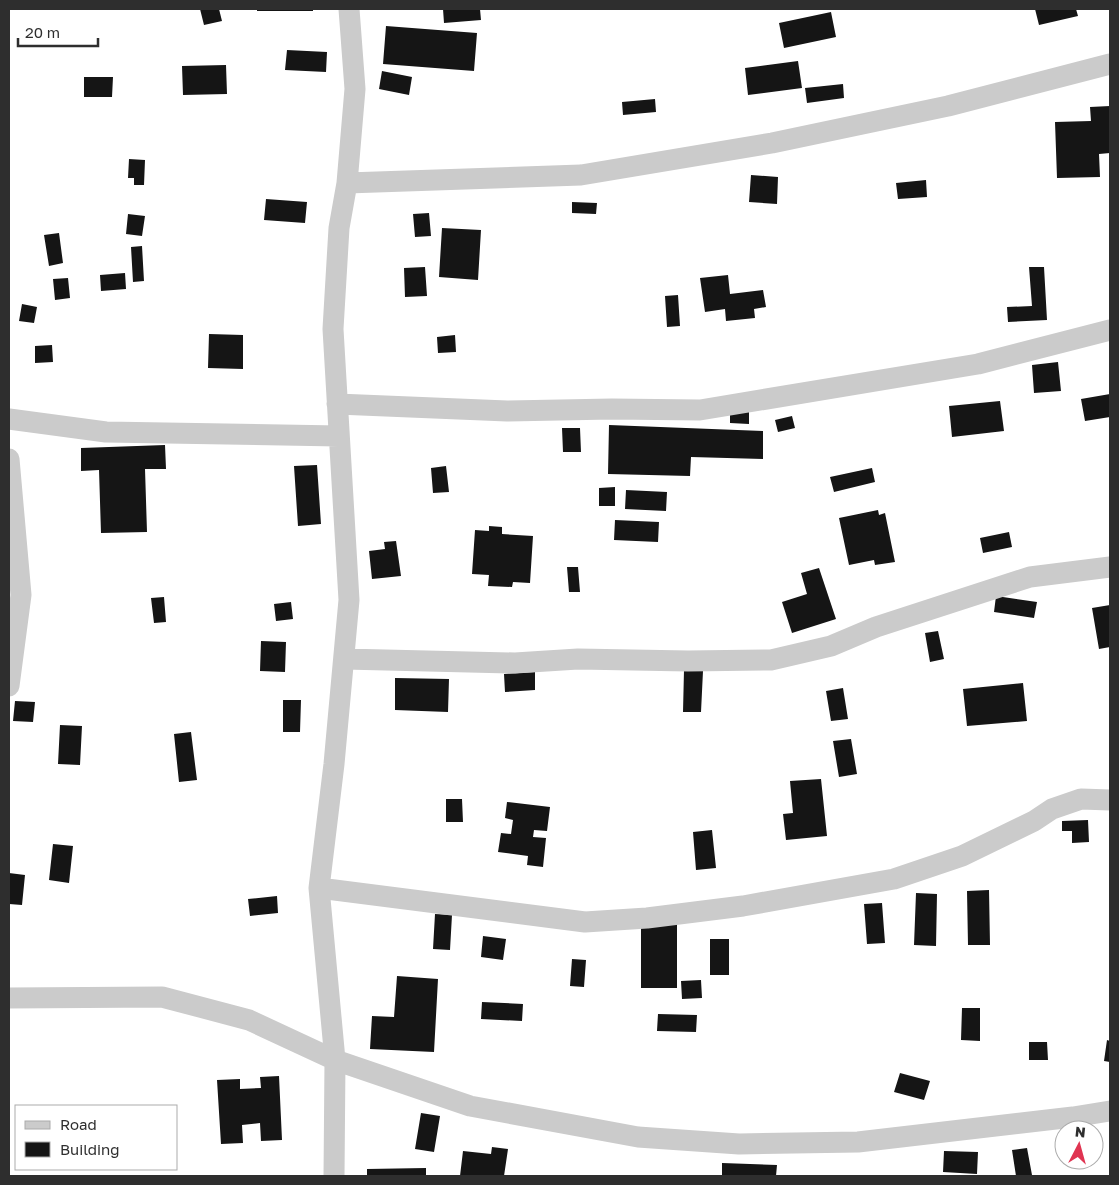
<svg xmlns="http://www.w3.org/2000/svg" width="1119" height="1185" viewBox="0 0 1119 1185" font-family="'Golos Text',sans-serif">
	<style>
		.building { fill: #151515 }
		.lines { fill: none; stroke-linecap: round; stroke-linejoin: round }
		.minor { stroke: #cbcbcb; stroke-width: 21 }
	</style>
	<rect width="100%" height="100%" fill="#fff"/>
	<path class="building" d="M 200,9 L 219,9 L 222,21 L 204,25 Z
		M 257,9 L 313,9 L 313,11 L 257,11 Z
		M 443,9 L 480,9 L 481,20 L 444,23 Z
		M 1035,9 L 1076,9 L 1078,16 L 1039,25 Z
		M 831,12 L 836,37 L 784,48 L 779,23 Z
		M 386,26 L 477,33 L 474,71 L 383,64 Z
		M 287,50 L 327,52 L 326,72 L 285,70 Z
		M 798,61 L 802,88 L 748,95 L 745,68 Z
		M 226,65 L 227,94 L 183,95 L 182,66 Z
		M 382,71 L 412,77 L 409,95 L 379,89 Z
		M 84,77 L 113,77 L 112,97 L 84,97 Z
		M 843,84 L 844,98 L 807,103 L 805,88 Z
		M 655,99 L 656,112 L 623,115 L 622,102 Z
		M 1110,106 L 1110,153 L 1099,154 L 1100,177 L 1057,178 L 1055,122 L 1091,121 L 1090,107 Z
		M 129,159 L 145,160 L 144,185 L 134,185 L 134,178 L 128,178 Z
		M 751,175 L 778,177 L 777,204 L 749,202 Z
		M 926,180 L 927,197 L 898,199 L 896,183 Z
		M 266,199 L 307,202 L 305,223 L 264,220 Z
		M 572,202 L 597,203 L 596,214 L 572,213 Z
		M 429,213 L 431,236 L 415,237 L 413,214 Z
		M 128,214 L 145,216 L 142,236 L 126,234 Z
		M 442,228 L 481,230 L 478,280 L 439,277 Z
		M 59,233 L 63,263 L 49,266 L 44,235 Z
		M 142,246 L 144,281 L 133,282 L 131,247 Z
		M 425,267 L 427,296 L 405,297 L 404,268 Z
		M 1029,267 L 1044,267 L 1047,320 L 1008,322 L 1007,307 L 1032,306 Z
		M 125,273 L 126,289 L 101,291 L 100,275 Z
		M 728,275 L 730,294 L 763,290 L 766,307 L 754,309 L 755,318 L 726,321 L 725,309 L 705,312 L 700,278 Z
		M 68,278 L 70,298 L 55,300 L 53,279 Z
		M 678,295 L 680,326 L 667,327 L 665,296 Z
		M 22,304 L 37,307 L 34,323 L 19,321 Z
		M 209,334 L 243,335 L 243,369 L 208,368 Z
		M 455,335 L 456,352 L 438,353 L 437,337 Z
		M 52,345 L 53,362 L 35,363 L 35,346 Z
		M 1058,362 L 1061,391 L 1034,393 L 1032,365 Z
		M 1110,394 L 1110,417 L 1085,421 L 1081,399 Z
		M 1000,401 L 1004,431 L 952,437 L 949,406 Z
		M 730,411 L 749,411 L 749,424 L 730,423 Z
		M 792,416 L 795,428 L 778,432 L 775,420 Z
		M 609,425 L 763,431 L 763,459 L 691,457 L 690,476 L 608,474 Z
		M 562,428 L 580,428 L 581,452 L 563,452 Z
		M 165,445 L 166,469 L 145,469 L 147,532 L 101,533 L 99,470 L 81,471 L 81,448 Z
		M 317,465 L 321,524 L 298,526 L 294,466 Z
		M 446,466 L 449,492 L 433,493 L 431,468 Z
		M 872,468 L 875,482 L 834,492 L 830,477 Z
		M 615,487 L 615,506 L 599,506 L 599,488 Z
		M 626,490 L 667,492 L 666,511 L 625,509 Z
		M 878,510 L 879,515 L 885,513 L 895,562 L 875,565 L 874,560 L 849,565 L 839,518 Z
		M 615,520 L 659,522 L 658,542 L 614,540 Z
		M 489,526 L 502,527 L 502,534 L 533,536 L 530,583 L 513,582 L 512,587 L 488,586 L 489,575 L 472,574 L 475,530 L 489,531 Z
		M 1009,532 L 1012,547 L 983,553 L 980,538 Z
		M 396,541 L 401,576 L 372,579 L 369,551 L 385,549 L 384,542 Z
		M 567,567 L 578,567 L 580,592 L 569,592 Z
		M 819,568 L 836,619 L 792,633 L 782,602 L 807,594 L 801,573 Z
		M 996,596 L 1037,602 L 1034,618 L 994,612 Z
		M 164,597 L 166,622 L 154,623 L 151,598 Z
		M 291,602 L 293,619 L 276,621 L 274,604 Z
		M 1110,605 L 1110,647 L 1099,649 L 1092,608 Z
		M 938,631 L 944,659 L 930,662 L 925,633 Z
		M 261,641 L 286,642 L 285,672 L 260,671 Z
		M 684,670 L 703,671 L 701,712 L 683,712 Z
		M 535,672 L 535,690 L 505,692 L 504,674 Z
		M 395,678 L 449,679 L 448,712 L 395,710 Z
		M 1023,683 L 1027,721 L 967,726 L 963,689 Z
		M 843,688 L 848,719 L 831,721 L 826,691 Z
		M 283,700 L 301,700 L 300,732 L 283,732 Z
		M 15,701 L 35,702 L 33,722 L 13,721 Z
		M 60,725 L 82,726 L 80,765 L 58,764 Z
		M 191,732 L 197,780 L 179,782 L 174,734 Z
		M 851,739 L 857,774 L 839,777 L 833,741 Z
		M 821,779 L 827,836 L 786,840 L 783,814 L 793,813 L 790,781 Z
		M 446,799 L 462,799 L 463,822 L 446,822 Z
		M 507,802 L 550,807 L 547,831 L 534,830 L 533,837 L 546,838 L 543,867 L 527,865 L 528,856 L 498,852 L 501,833 L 511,834 L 513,820 L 505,818 Z
		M 1088,820 L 1089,842 L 1072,843 L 1072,831 L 1062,831 L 1062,821 Z
		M 712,830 L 716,868 L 696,870 L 693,832 Z
		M 53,844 L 73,846 L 69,883 L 49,880 Z
		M 9,873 L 25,875 L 22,905 L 9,904 Z
		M 989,890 L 990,945 L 968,945 L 967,891 Z
		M 916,893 L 937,894 L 936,946 L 914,945 Z
		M 277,896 L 278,913 L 250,916 L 248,899 Z
		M 882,903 L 885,943 L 867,944 L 864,904 Z
		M 435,914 L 452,915 L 450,950 L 433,949 Z
		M 641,922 L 677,922 L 677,988 L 641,988 Z
		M 483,936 L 506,939 L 503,960 L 481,957 Z
		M 710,939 L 729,939 L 729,975 L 710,975 Z
		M 572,959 L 586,960 L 584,987 L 570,986 Z
		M 397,976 L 438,979 L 434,1052 L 370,1049 L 372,1016 L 394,1017 Z
		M 701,980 L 702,998 L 682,999 L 681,981 Z
		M 482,1002 L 523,1004 L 522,1021 L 481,1019 Z
		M 962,1008 L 980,1008 L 980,1041 L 961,1040 Z
		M 658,1014 L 697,1015 L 696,1032 L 657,1031 Z
		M 1107,1040 L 1110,1041 L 1110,1062 L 1104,1061 Z
		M 1029,1042 L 1047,1042 L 1048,1060 L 1029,1060 Z
		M 900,1073 L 930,1081 L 924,1100 L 894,1092 Z
		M 279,1076 L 282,1140 L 261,1141 L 260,1123 L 242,1125 L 243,1143 L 221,1144 L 217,1080 L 240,1079 L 240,1089 L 261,1088 L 260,1077 Z
		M 421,1113 L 440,1116 L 434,1152 L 415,1149 Z
		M 492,1147 L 508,1149 L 504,1176 L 460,1176 L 463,1151 L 491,1154 Z
		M 1027,1148 L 1032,1175 L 1016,1176 L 1012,1150 Z
		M 944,1151 L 978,1152 L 977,1174 L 943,1172 Z
		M 722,1163 L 777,1165 L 776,1176 L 722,1176 Z
		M 426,1168 L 426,1176 L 367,1176 L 367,1169 Z"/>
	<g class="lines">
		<path class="minor" d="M 347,183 L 581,175 L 772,143 L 948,106 L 1110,64
			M 337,404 L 507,411 L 612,409 L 700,410 L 978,364 L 1110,330
			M 9,419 L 106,432 L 339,436
			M 9,459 L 21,595 L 9,686
			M 344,659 L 515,663 L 578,659 L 688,661 L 771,660 L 831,646 L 876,627 L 1030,577 L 1110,567
			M 319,888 L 585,922 L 647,918 L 743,906 L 894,879 L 962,856 L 1034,821 L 1052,809 L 1081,799 L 1110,800
			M 9,998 L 162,997 L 249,1020 L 335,1060 L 470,1106 L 638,1137 L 739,1144 L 858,1142 L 1073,1117 L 1110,1111
			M 334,1176 L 335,1060 L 319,888 L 334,764 L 349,600 L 333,329 L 339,228 L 347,183 L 355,89 L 349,9"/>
	</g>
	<rect width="1119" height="1185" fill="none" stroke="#2e2e2e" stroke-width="20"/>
	<rect x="15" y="1105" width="162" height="65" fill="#ffffff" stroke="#ababab"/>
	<rect x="25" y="1121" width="25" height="8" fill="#cbcbcb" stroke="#ababab"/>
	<text x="60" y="1130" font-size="15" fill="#2e2e2e">Road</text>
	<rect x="25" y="1142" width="25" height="15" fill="#151515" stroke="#ababab"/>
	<text x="60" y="1155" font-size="15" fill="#2e2e2e">Building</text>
	<g transform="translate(1079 1145) rotate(6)"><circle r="24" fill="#ffffff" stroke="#ababab"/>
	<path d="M0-4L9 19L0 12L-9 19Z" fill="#e03451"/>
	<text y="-8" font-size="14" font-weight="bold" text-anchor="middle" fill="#2e2e2e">N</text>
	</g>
	<path d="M18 38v8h80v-8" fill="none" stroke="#2e2e2e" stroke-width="2.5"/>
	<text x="25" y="38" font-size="15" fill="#2e2e2e" stroke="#ffffff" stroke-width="4" paint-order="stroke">20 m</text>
</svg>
